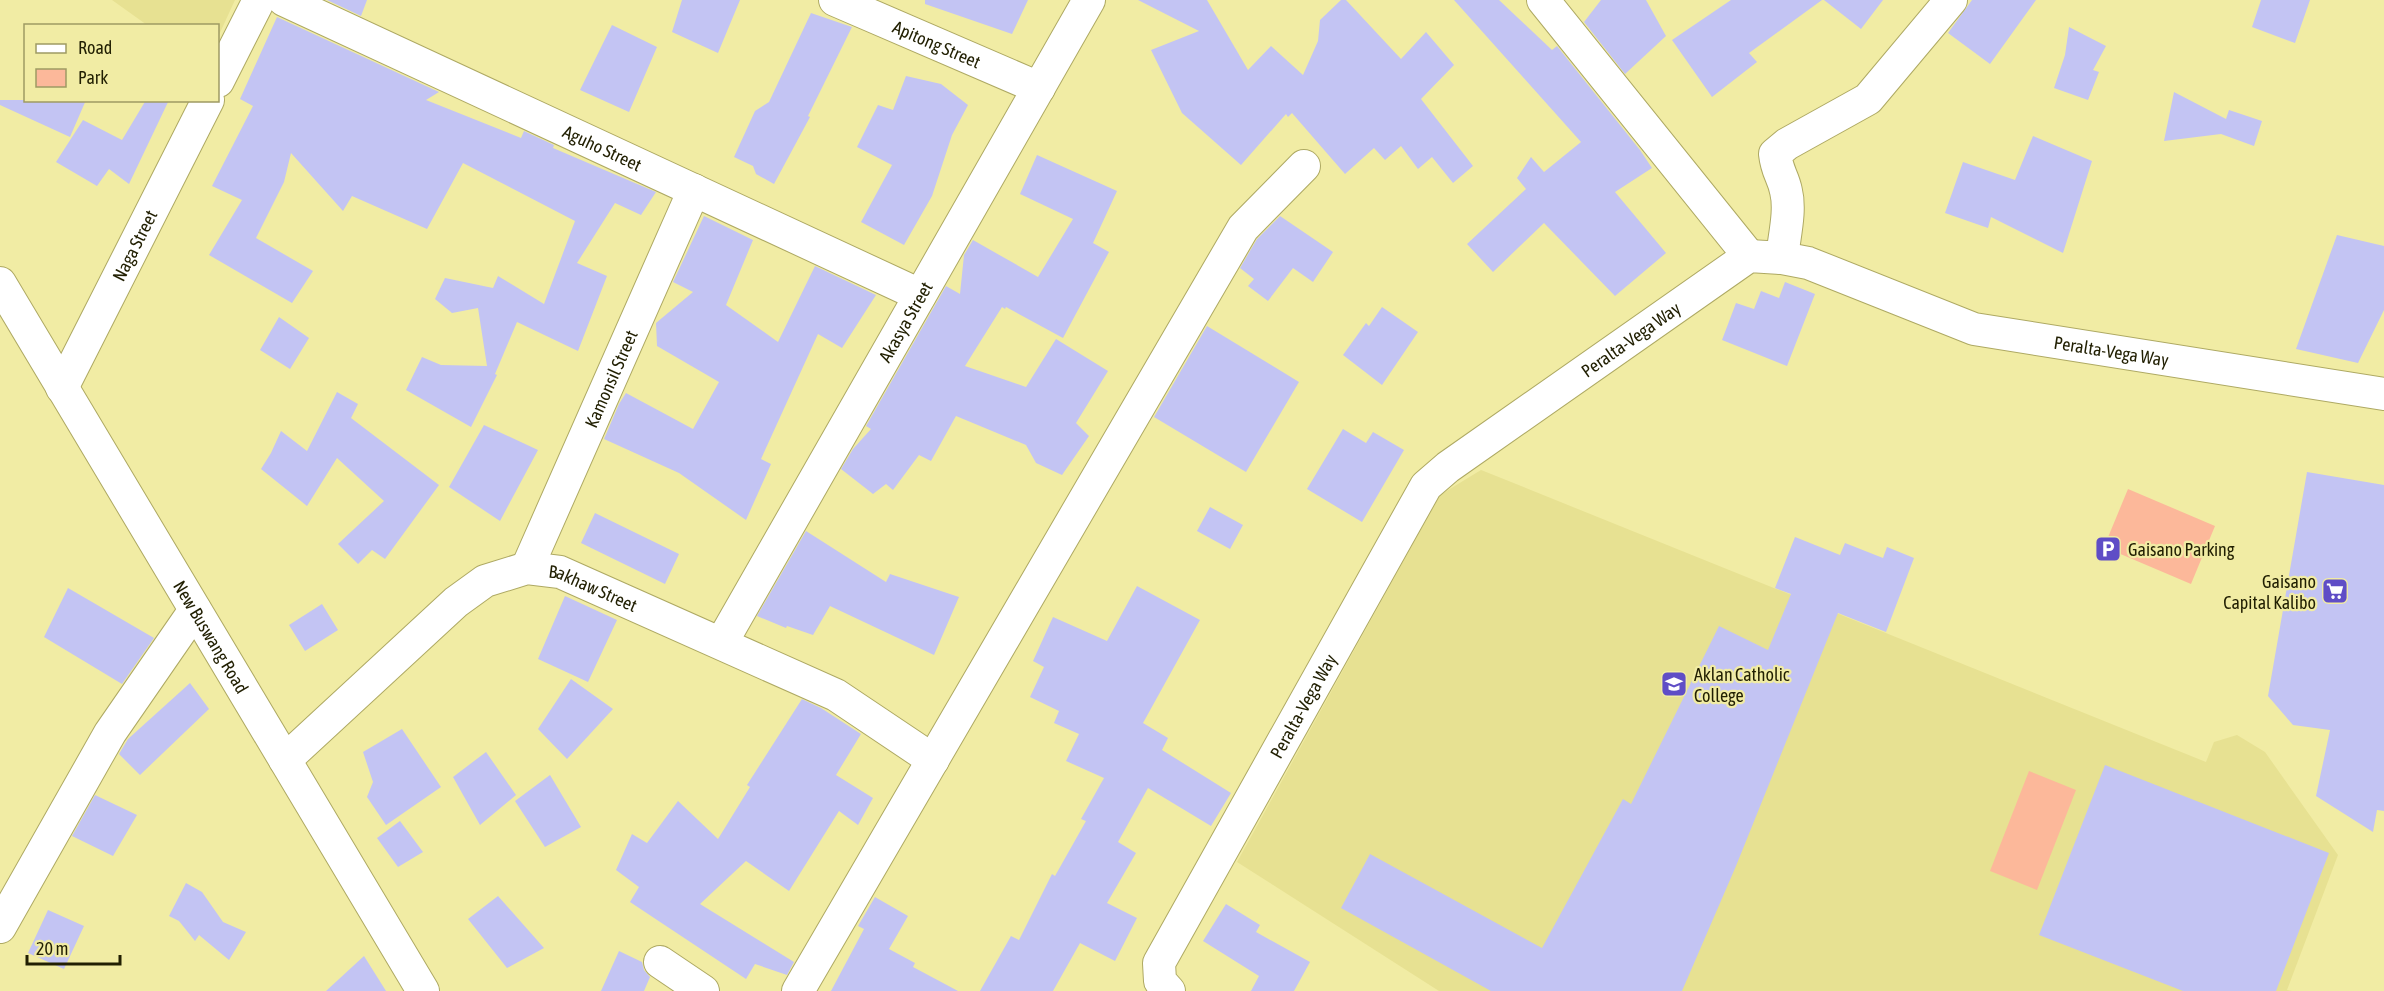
<svg xmlns="http://www.w3.org/2000/svg" width="2384" height="991" viewBox="0 0 2384 991" font-family="'Asap Condensed',sans-serif">
	<style>
		.built { fill: #e7e192 }
		.green { fill: #fcb89a }
		.building { fill: #c3c4f3 }
		.lines { fill: none; stroke-linecap: round; stroke-linejoin: round }
		.minor-casing { stroke: #aea963; stroke-width: 34 }
		.minor { stroke: #fff; stroke-width: 32 }
		.labels { text-anchor: middle; dominant-baseline: central; stroke-width: 4.5; stroke-linejoin: round; paint-order: stroke }
		.street-label { font-size: 18px; fill: #211f02; stroke: #f1eca4 }
		.poi-label { font-size: 18px; fill: #211f02; stroke: #f1eca4; text-anchor: start }
	</style>
	<rect width="100%" height="100%" fill="#f1eca4"/>
	<path class="built" d="M 112,0 L 235,0 L 218,37 L 218,26 L 147,25 Z
		M 1481,470 L 2206,762 L 2214,742 L 2237,735 L 2265,752 L 2338,855 L 2287,990 L 2292,991 L 1439,991 L 1237,862 L 1440,495 Z"/>
	<path class="green" d="M 2128,489 L 2215,526 L 2191,584 L 2104,547 Z
		M 2029,771 L 2076,790 L 2037,890 L 1990,871 Z"/>
	<path class="building" d="M 327,0 L 367,0 L 361,16 Z
		M 682,0 L 740,0 L 718,53 L 672,32 Z
		M 925,0 L 1028,0 L 1012,34 L 925,4 Z
		M 1138,0 L 1207,0 L 1248,70 L 1271,46 L 1303,75 L 1318,41 L 1320,20 L 1341,0 L 1346,0 L 1401,59 L 1426,32 L 1454,65 L 1421,99 L 1473,166 L 1453,183 L 1432,157 L 1418,169 L 1401,146 L 1385,160 L 1374,148 L 1345,174 L 1292,113 L 1288,117 L 1286,114 L 1241,165 L 1182,113 L 1151,50 L 1199,31 Z
		M 1454,0 L 1499,0 L 1552,50 L 1557,46 L 1640,150 L 1652,168 L 1615,192 L 1666,253 L 1615,296 L 1544,223 L 1493,272 L 1467,244 L 1526,189 L 1517,178 L 1531,157 L 1544,172 L 1581,142 Z
		M 1601,0 L 1646,0 L 1666,36 L 1625,74 L 1584,22 Z
		M 1731,0 L 1822,0 L 1749,53 L 1757,62 L 1712,97 L 1672,40 Z
		M 1824,0 L 1883,0 L 1861,29 Z
		M 1972,0 L 2036,0 L 1990,64 L 1948,33 Z
		M 2261,0 L 2310,0 L 2295,43 L 2252,27 Z
		M 811,13 L 852,27 L 808,116 L 810,117 L 774,184 L 756,174 L 753,166 L 734,157 L 755,111 L 769,102 Z
		M 277,17 L 439,92 L 426,100 L 521,138 L 524,131 L 554,145 L 553,148 L 656,192 L 641,215 L 615,203 L 577,263 L 607,276 L 578,351 L 517,322 L 495,374 L 497,375 L 471,427 L 406,390 L 422,357 L 441,365 L 487,366 L 478,308 L 452,313 L 435,299 L 445,278 L 493,288 L 498,276 L 544,304 L 575,221 L 463,163 L 427,229 L 352,196 L 343,211 L 291,153 L 284,182 L 256,238 L 313,271 L 292,303 L 209,255 L 242,200 L 212,186 L 253,106 L 240,99 Z
		M 612,25 L 657,47 L 629,112 L 580,90 Z
		M 2069,27 L 2106,46 L 2093,70 L 2099,72 L 2088,100 L 2054,88 L 2065,55 Z
		M 906,76 L 941,84 L 968,105 L 952,135 L 932,196 L 904,245 L 861,222 L 892,165 L 857,147 L 878,105 L 893,110 Z
		M 2174,92 L 2226,119 L 2229,110 L 2262,121 L 2254,146 L 2221,134 L 2164,141 Z
		M 0,100 L 86,100 L 70,137 L 0,105 Z
		M 146,100 L 169,100 L 129,184 L 109,169 L 97,186 L 56,162 L 83,120 L 122,140 Z
		M 2033,136 L 2092,161 L 2063,253 L 1991,217 L 1988,228 L 1945,213 L 1963,162 L 2015,180 Z
		M 1037,155 L 1117,191 L 1093,243 L 1109,252 L 1063,338 L 1006,307 L 1005,309 L 1002,307 L 965,366 L 1026,387 L 1056,339 L 1108,371 L 1076,423 L 1089,436 L 1062,475 L 1036,463 L 1026,445 L 956,416 L 931,461 L 919,455 L 893,490 L 886,484 L 873,494 L 841,469 L 853,449 L 871,429 L 866,426 L 946,286 L 960,294 L 964,255 L 973,240 L 1038,277 L 1073,219 L 1020,194 Z
		M 704,216 L 753,240 L 726,305 L 778,342 L 815,266 L 876,295 L 842,348 L 818,334 L 761,459 L 771,464 L 746,520 L 679,473 L 604,439 L 619,404 L 626,393 L 693,429 L 719,382 L 657,346 L 656,323 L 693,292 L 673,282 Z
		M 1280,216 L 1333,252 L 1313,282 L 1293,268 L 1268,301 L 1248,286 L 1254,279 L 1240,268 L 1257,239 Z
		M 2337,235 L 2384,246 L 2384,310 L 2358,363 L 2296,349 Z
		M 1785,282 L 1815,294 L 1787,366 L 1722,340 L 1736,303 L 1754,309 L 1761,291 L 1779,298 Z
		M 1382,307 L 1418,332 L 1382,385 L 1343,355 L 1366,323 L 1369,326 Z
		M 279,317 L 309,338 L 290,369 L 260,350 Z
		M 1207,326 L 1299,382 L 1246,472 L 1154,417 Z
		M 337,392 L 358,404 L 351,418 L 439,485 L 385,559 L 372,550 L 358,564 L 338,544 L 384,501 L 337,458 L 307,506 L 261,469 L 271,453 L 281,431 L 307,451 Z
		M 484,425 L 538,450 L 500,521 L 449,487 Z
		M 1343,429 L 1366,443 L 1373,432 L 1404,450 L 1362,522 L 1307,489 Z
		M 2307,472 L 2384,485 L 2384,811 L 2377,810 L 2373,832 L 2316,796 L 2330,730 L 2293,725 L 2268,696 Z
		M 1210,507 L 1243,525 L 1230,549 L 1197,531 Z
		M 595,513 L 679,554 L 665,584 L 581,543 Z
		M 806,531 L 886,582 L 890,574 L 959,597 L 934,655 L 830,606 L 813,635 L 787,626 L 786,628 L 757,616 Z
		M 1795,537 L 1840,555 L 1845,543 L 1883,558 L 1887,547 L 1914,558 L 1886,632 L 1838,613 L 1736,866 L 1682,991 L 1491,991 L 1341,908 L 1370,854 L 1542,948 L 1623,799 L 1631,804 L 1719,626 L 1768,650 L 1791,594 L 1775,588 Z
		M 1137,586 L 1200,620 L 1143,723 L 1168,738 L 1162,750 L 1231,793 L 1211,826 L 1148,788 L 1118,842 L 1136,853 L 1107,903 L 1137,918 L 1115,961 L 1080,943 L 1053,991 L 980,991 L 1011,936 L 1019,940 L 1052,874 L 1055,876 L 1086,821 L 1081,819 L 1104,778 L 1066,761 L 1079,734 L 1054,723 L 1059,711 L 1030,697 L 1044,667 L 1033,661 L 1053,617 L 1107,641 Z
		M 68,588 L 154,638 L 122,684 L 44,637 Z
		M 565,596 L 617,620 L 588,682 L 538,659 Z
		M 322,604 L 338,630 L 305,651 L 289,625 Z
		M 571,679 L 613,709 L 567,759 L 538,729 Z
		M 190,683 L 209,709 L 140,775 L 119,754 L 128,739 Z
		M 802,699 L 821,708 L 861,734 L 836,775 L 873,798 L 858,825 L 839,811 L 789,891 L 746,861 L 700,904 L 794,962 L 787,975 L 755,964 L 746,979 L 630,902 L 639,887 L 616,870 L 632,834 L 647,843 L 678,801 L 718,839 L 750,787 L 747,785 Z
		M 402,729 L 441,787 L 386,825 L 367,797 L 373,782 L 363,752 Z
		M 486,752 L 516,795 L 480,825 L 453,777 Z
		M 2105,765 L 2329,853 L 2276,991 L 2183,991 L 2039,935 Z
		M 550,775 L 581,827 L 545,847 L 515,801 Z
		M 95,795 L 137,815 L 113,856 L 72,836 Z
		M 400,821 L 423,852 L 398,867 L 377,838 Z
		M 186,883 L 202,892 L 223,922 L 246,932 L 229,960 L 199,935 L 195,941 L 179,921 L 169,916 Z
		M 498,896 L 544,948 L 507,968 L 468,919 Z
		M 875,897 L 908,916 L 889,949 L 915,963 L 913,967 L 958,991 L 831,991 L 864,929 L 858,926 Z
		M 1226,904 L 1260,925 L 1256,932 L 1310,962 L 1294,991 L 1251,991 L 1259,976 L 1203,941 Z
		M 48,910 L 84,926 L 64,969 L 28,953 Z
		M 619,951 L 642,962 L 644,970 L 650,977 L 644,991 L 601,991 Z
		M 364,956 L 386,991 L 326,991 Z"/>
	<g class="lines">
		<defs>
			<g id="minor">
				<path id="s1" d="M 284,0 L 920,295"/>
				<path id="s2" d="M 835,0 L 1039,88"/>
				<path d="M 1543,0 L 1749,256"/>
				<path d="M 218,81 L 259,0"/>
				<path d="M 1782,258 C 1784,237 1791,211 1786,191 C 1783,176 1777,172 1775,154 L 1787,144 L 1868,99 L 1951,0"/>
				<path id="s3" d="M 0,283 L 423,991"/>
				<path id="s4" d="M 62,388 L 208,100"/>
				<path id="s5" d="M 527,568 L 694,190"/>
				<path id="s6" d="M 722,642 L 1089,0"/>
				<path id="s7" d="M 285,760 L 456,602 L 485,581 L 527,568 L 560,572 L 836,695 L 933,760"/>
				<path d="M 0,927 L 110,733 L 195,610"/>
				<path d="M 660,962 L 703,991"/>
				<path d="M 798,991 L 1243,228 L 1304,166"/>
				<path id="s8" d="M 1169,991 L 1160,981 L 1159,963 L 1426,486 L 1448,467 L 1749,256 L 1782,258 L 1808,263 L 1974,329 L 2384,394"/>
			</g>
		</defs>
		<use href="#minor" class="minor-casing"/>
		<use href="#minor" class="minor"/>
	</g>
	<defs>
		<symbol id="parking-square" viewBox="-11 -11 22 22"><rect x="-9" y="-9" width="18" height="18" rx="4" fill="#5f4dc6" stroke="#f1eca4"/><path d="M-3.5-5.5H1a3.5 3.5 0 0 1 0 7H-1V5.5H-3.5ZM-1-3.4V-.6H.8a1.4 1.4 0 0 0 0-2.8Z" fill="#fff"/></symbol>
		<symbol id="supermarket-square" viewBox="-11 -11 22 22"><rect x="-9" y="-9" width="18" height="18" rx="4" fill="#5f4dc6" stroke="#f1eca4"/><path d="M-6-5.5h2.5l.6 2H6L4.5 2H-2.5L-4.4-4H-6ZM-1.5 3.2a1.3 1.3 0 1 0 .1 0ZM3 3.2a1.3 1.3 0 1 0 .1 0Z" fill="#fff"/></symbol>
		<symbol id="university-square" viewBox="-11 -11 22 22"><rect x="-9" y="-9" width="18" height="18" rx="4" fill="#5f4dc6" stroke="#f1eca4"/><path d="M0-5L7-2L0 1L-7-2ZM-4 1L0 2.5L4 1V4Q0 6-4 4Z" fill="#fff"/></symbol>
	</defs>
	<g fill-rule="evenodd">
		<use href="#parking-square" x="2093" y="534" width="30" height="30"/>
		<use href="#supermarket-square" x="2320" y="576" width="30" height="30"/>
		<use href="#university-square" x="1659" y="669" width="30" height="30"/>
	</g>
	<g class="labels">
		<g class="street-label">
			<text stroke="none"><textPath href="#s2" startOffset="111">Apitong Street</textPath></text>
			<text stroke="none"><textPath href="#s1" startOffset="351">Aguho Street</textPath></text>
			<text stroke="none"><textPath href="#s4" startOffset="160">Naga Street</textPath></text>
			<text stroke="none"><textPath href="#s6" startOffset="369">Akasya Street</textPath></text>
			<text stroke="none"><textPath href="#s8" startOffset="830">Peralta-Vega Way</textPath></text>
			<text stroke="none"><textPath href="#s8" startOffset="1352">Peralta-Vega Way</textPath></text>
			<text stroke="none"><textPath href="#s5" startOffset="207">Kamonsil Street</textPath></text>
			<text stroke="none"><textPath href="#s7" startOffset="382">Bakhaw Street</textPath></text>
			<text stroke="none"><textPath href="#s3" startOffset="412">New Buswang Road</textPath></text>
			<text stroke="none"><textPath href="#s8" startOffset="326">Peralta-Vega Way</textPath></text>
		</g>
		<g class="poi-label">
			<text x="2128" y="549">Gaisano Parking</text>
			<text x="2316" y="581" text-anchor="end">Gaisano<tspan x="2316" dy="21">Capital Kalibo</tspan></text>
			<text x="1694" y="674">Aklan Catholic<tspan x="1694" dy="21">College</tspan></text>
		</g>
	</g>
	<rect x="24" y="24" width="195" height="78" fill="#f1eca4" stroke="#9e9a63" stroke-width="1.5"/>
	<rect x="36" y="44" width="30" height="9" fill="#ffffff" stroke="#9e9a63" stroke-width="1.5"/>
	<text x="78" y="54" font-size="18" fill="#211f02">Road</text>
	<rect x="36" y="69" width="30" height="18" fill="#fcb89a" stroke="#9e9a63" stroke-width="1.5"/>
	<text x="78" y="84" font-size="18" fill="#211f02">Park</text>
	<path d="M27 955v9h93v-9" fill="none" stroke="#211f02" stroke-width="3"/>
	<text x="36" y="955" font-size="18" fill="#211f02" stroke="#f1eca4" stroke-width="4.5" paint-order="stroke">20 m</text>
</svg>
